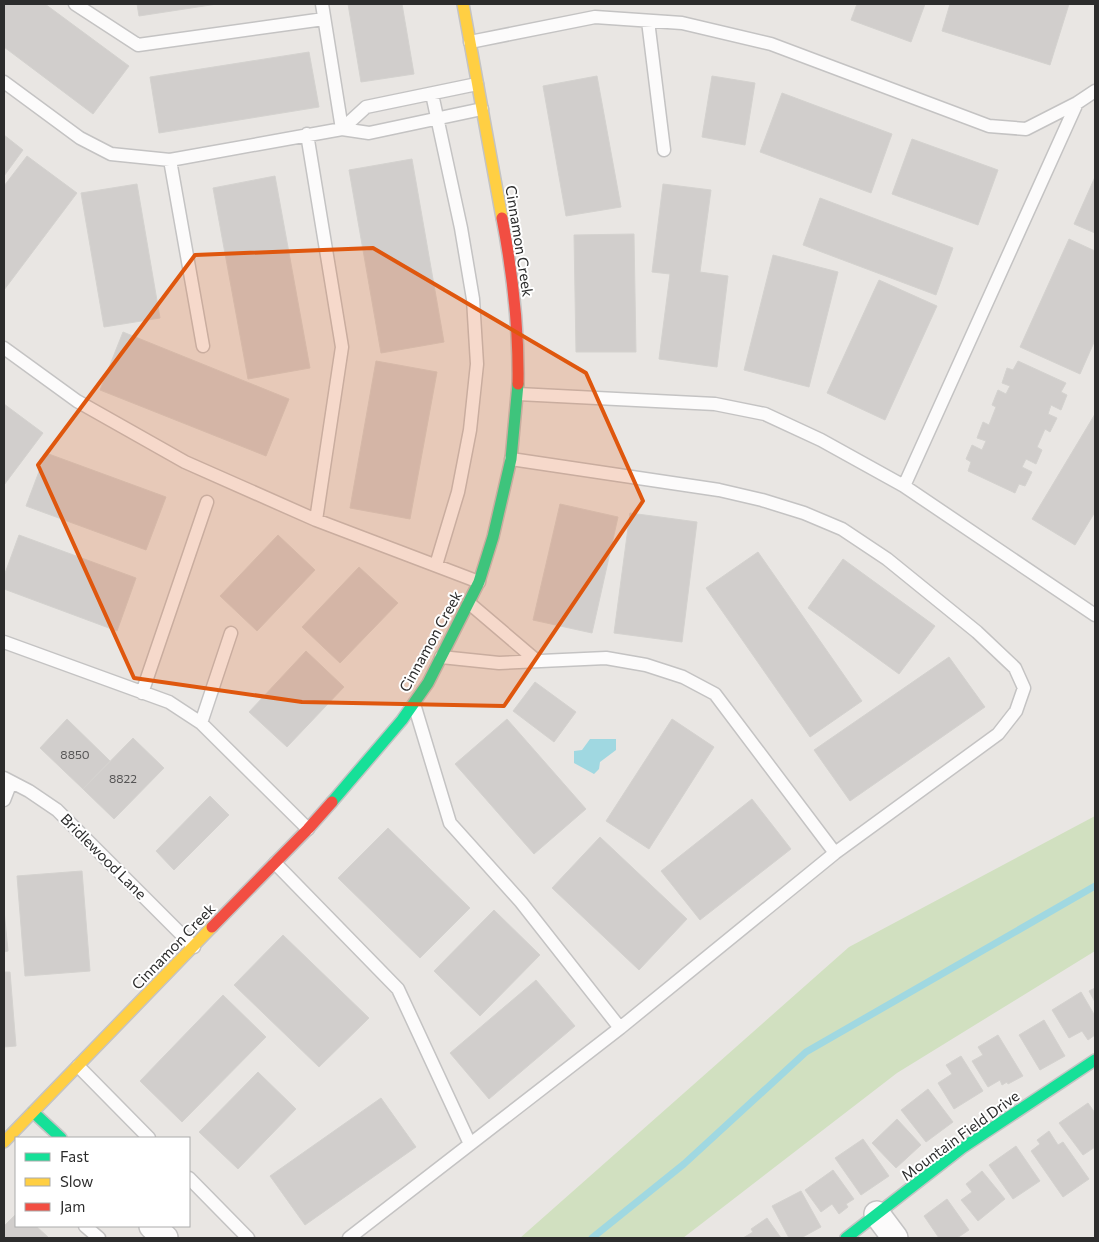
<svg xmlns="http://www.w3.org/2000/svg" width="1099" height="1242" viewBox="0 0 1099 1242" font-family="Commissioner,sans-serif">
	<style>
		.green { fill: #d1e0c0 }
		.water { fill: #a0d8e1 }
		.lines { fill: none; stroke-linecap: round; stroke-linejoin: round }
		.stream { stroke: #a0d8e1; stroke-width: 7 }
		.building { fill: #d1cecc; stroke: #d4d2cf }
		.lane-casing { stroke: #c4c3c3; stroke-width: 15 }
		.street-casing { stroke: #c4c3c3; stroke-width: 28 }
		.fast-casing { stroke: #c4c3c3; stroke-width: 14 }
		.slow-casing { stroke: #c4c3c3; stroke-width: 14 }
		.jam-casing { stroke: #c4c3c3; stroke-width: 14 }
		.lane { stroke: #fcfbfb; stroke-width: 12 }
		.street { stroke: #fcfbfb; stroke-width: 25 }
		.fast { stroke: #16e098; stroke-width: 11 }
		.slow { stroke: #ffcf43; stroke-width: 11 }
		.jam { stroke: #f24e42; stroke-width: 11 }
		.marked { fill: #df570e; fill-opacity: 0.2; stroke: #df570e; stroke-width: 4; stroke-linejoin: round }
		.labels { text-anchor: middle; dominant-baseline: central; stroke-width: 4; stroke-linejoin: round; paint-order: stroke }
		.number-label { font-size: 12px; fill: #565555 }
		.street-label { font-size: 15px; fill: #2c2c2c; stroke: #fff }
	</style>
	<rect width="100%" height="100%" fill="#e9e6e3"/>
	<path class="green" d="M 1095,816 L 1095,951 L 897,1073 L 683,1238 L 520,1238 L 849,947 Z"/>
	<path class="water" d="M 590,739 L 616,739 L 616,750 L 600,762 L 599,769 L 594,774 L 574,763 L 574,751 L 582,750 Z"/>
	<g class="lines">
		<path class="stream" d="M 592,1238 L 684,1164 L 806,1052 L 1095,886"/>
	</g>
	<path class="building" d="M 4,4 L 45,4 L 129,66 L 93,114 L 4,47 Z
		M 137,4 L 217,4 L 139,16 Z
		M 348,4 L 402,4 L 414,74 L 361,82 Z
		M 857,4 L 925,4 L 911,42 L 851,20 Z
		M 950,4 L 1069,4 L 1050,65 L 942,31 Z
		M 309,52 L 319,107 L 159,133 L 150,77 Z
		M 597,76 L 621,207 L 566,216 L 543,86 Z
		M 712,76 L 755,83 L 745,145 L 702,137 Z
		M 782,93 L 892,134 L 871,193 L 760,152 Z
		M 4,135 L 23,150 L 4,176 Z
		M 912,139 L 998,170 L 978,225 L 892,194 Z
		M 27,156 L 77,193 L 4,290 L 4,186 Z
		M 412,159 L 444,342 L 381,353 L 349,170 Z
		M 275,176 L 310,368 L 248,379 L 213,188 Z
		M 1095,177 L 1095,233 L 1074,224 Z
		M 137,184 L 160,318 L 104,327 L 81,193 Z
		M 663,184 L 711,190 L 700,272 L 728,276 L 717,367 L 659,359 L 670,274 L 652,272 Z
		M 820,198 L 953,248 L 936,295 L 803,245 Z
		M 634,234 L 636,352 L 576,352 L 574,235 Z
		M 1069,239 L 1095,251 L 1095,340 L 1080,374 L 1020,347 Z
		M 773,255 L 838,272 L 809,387 L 744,370 Z
		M 879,280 L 937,306 L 885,420 L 827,393 Z
		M 123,332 L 289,399 L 266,456 L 100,390 Z
		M 376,361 L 437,372 L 410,519 L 350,508 Z
		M 1018,361 L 1066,383 L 1061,392 L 1067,395 L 1061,410 L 1051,405 L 1048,414 L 1057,418 L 1050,432 L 1045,429 L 1037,447 L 1042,450 L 1036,464 L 1026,459 L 1022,467 L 1032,472 L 1025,486 L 1019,484 L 1015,493 L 968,471 L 971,462 L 966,459 L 972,445 L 982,450 L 986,441 L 977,438 L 983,422 L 989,425 L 996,407 L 992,405 L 998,390 L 1006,394 L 1010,386 L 1002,383 L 1007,368 L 1013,370 Z
		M 4,404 L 43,433 L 4,485 Z
		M 1095,414 L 1095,512 L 1075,545 L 1032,519 Z
		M 46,453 L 166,497 L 146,550 L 26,506 Z
		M 560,504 L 618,517 L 592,633 L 533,620 Z
		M 630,513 L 697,522 L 682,642 L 614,633 Z
		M 19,535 L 136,578 L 117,631 L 4,589 L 4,576 Z
		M 278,535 L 315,570 L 257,631 L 220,596 Z
		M 758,552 L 862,701 L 810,737 L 706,588 Z
		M 843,559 L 935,626 L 899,674 L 808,608 Z
		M 359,567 L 398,603 L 340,663 L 302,627 Z
		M 306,651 L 344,687 L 287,747 L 249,712 Z
		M 949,657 L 985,707 L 850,801 L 814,750 Z
		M 535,682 L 576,712 L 554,742 L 513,711 Z
		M 67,719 L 110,761 L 83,789 L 40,748 Z
		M 507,719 L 586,809 L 534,854 L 455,764 Z
		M 672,719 L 714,747 L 649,849 L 606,821 Z
		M 133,738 L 164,768 L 114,819 L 83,789 Z
		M 210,796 L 229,815 L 174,870 L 156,851 Z
		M 752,799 L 791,849 L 700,920 L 661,871 Z
		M 388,828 L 470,908 L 420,958 L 338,878 Z
		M 600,837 L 687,919 L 639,970 L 552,888 Z
		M 82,871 L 90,971 L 25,976 L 17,876 Z
		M 4,910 L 8,951 L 4,952 Z
		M 494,910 L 540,955 L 480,1016 L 434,971 Z
		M 283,935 L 369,1018 L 319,1067 L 234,985 Z
		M 4,972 L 10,972 L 16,1046 L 4,1047 Z
		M 536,980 L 575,1026 L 489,1099 L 450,1053 Z
		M 1095,988 L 1095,1002 L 1089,991 Z
		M 1081,992 L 1095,1016 L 1095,1035 L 1088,1040 L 1082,1031 L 1069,1038 L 1052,1010 Z
		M 223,995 L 266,1037 L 182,1122 L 140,1081 Z
		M 1044,1020 L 1065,1056 L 1040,1070 L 1019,1035 Z
		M 998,1035 L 1023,1076 L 1008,1084 L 1007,1082 L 1002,1085 L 1000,1080 L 988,1087 L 972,1061 L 983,1055 L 978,1047 Z
		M 961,1056 L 983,1091 L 954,1109 L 938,1083 L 952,1074 L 946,1065 Z
		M 258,1072 L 296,1109 L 238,1169 L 199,1132 Z
		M 928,1089 L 953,1122 L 926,1142 L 901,1110 Z
		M 381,1098 L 416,1147 L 305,1225 L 270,1176 Z
		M 1088,1103 L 1095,1113 L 1095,1147 L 1083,1155 L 1059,1123 Z
		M 897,1119 L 921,1145 L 896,1168 L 872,1143 Z
		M 1049,1131 L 1058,1145 L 1063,1142 L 1089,1179 L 1063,1197 L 1031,1151 L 1040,1144 L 1037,1140 Z
		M 863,1139 L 889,1176 L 861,1195 L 835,1158 Z
		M 1016,1146 L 1040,1181 L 1013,1199 L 989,1165 Z
		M 833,1170 L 854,1199 L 846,1204 L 848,1207 L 839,1214 L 832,1204 L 821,1212 L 805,1190 Z
		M 982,1171 L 1005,1199 L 978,1221 L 961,1200 L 972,1192 L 966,1184 Z
		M 801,1191 L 821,1227 L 801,1238 L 789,1238 L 772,1206 Z
		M 947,1199 L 969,1230 L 957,1238 L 939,1238 L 924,1216 Z
		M 16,1214 L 16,1226 L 36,1226 L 49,1238 L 4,1238 L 4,1226 Z
		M 767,1218 L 781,1238 L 743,1238 L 753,1232 L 751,1229 Z"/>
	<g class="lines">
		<defs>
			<path id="lane" d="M 75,4 L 138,45 L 324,19
				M 322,4 L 342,129
				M 648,21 L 664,150
				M 470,42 L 595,17 L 682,23 L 771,44 L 989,126 L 1026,129 L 1077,103 L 1095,91
				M 4,82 L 80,138 L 111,154 L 170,160 L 342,129 L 369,133 L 482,109
				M 432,94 L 461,228 L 473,299 L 477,364 L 470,430 L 458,492 L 436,565
				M 342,129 L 366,107 L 477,84
				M 307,134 L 342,347 L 316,520
				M 170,160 L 203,346
				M 4,348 L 77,401 L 185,462 L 316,520 L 479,582
				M 518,394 L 715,404 L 765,414 L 821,440 L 904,486 L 1095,615
				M 904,486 L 1077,103
				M 469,603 L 537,661
				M 4,642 L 169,702 L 201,723 L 308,829
				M 441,657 L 499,663 L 606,658 L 646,665 L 683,677 L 715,694 L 835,853
				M 142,693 L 207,502
				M 414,704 L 450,823 L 521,902 L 620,1028
				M 201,723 L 231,633
				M 4,778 L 29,791 L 57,810 L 194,947
				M 4,800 L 11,782
				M 275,863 L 398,989 L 470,1144
				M 78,1066 L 149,1138
				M 189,1178 L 248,1238
				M 85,1226 L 99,1238
				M 349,1238 L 620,1028 L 835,853 L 998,734 L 1016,711 L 1024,688 L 1015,668 L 977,632 L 887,559 L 842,529 L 804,513 L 762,500 L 719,490 L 511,459"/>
			<path id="street" d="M 877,1214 L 895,1238
				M 152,1226 L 165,1238"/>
			<path id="fast" d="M 332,802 L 402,720 L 428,683 L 479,582 L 493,537 L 511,459 L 518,384
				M 33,1112 L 61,1138
				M 846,1238 L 962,1148 L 1095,1060"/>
			<path id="slow" d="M 463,4 L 502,218
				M 4,1142 L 212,927"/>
			<path id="jam" d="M 502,218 C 513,275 519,326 518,384
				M 212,927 L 308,829 L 332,802"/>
		</defs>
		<use href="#lane" class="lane-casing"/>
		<use href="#street" class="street-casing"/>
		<use href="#fast" class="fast-casing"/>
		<use href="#slow" class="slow-casing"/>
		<use href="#jam" class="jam-casing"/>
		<use href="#lane" class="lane"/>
		<use href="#street" class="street"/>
		<use href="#fast" class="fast"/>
		<use href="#slow" class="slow"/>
		<use href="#jam" class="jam"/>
	</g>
	<path class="marked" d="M 373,248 L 586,373 L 643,501 L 504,706 L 302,702 L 134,678 L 38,465 L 195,255 Z"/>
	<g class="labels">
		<g class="number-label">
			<text x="75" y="754">8850</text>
			<text x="123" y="778">8822</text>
		</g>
		<g class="street-label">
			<text transform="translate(520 241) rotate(81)">Cinnamon Creek</text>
			<text transform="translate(430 641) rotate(-61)">Cinnamon Creek</text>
			<text transform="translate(104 856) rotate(45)">Bridlewood Lane</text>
			<text transform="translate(173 946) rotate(-46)">Cinnamon Creek</text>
			<text transform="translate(960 1135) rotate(-36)">Mountain Field Drive</text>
		</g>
	</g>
	<rect width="1099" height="1242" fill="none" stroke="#2c2c2c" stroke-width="10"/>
	<rect x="15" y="1137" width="175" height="90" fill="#ffffff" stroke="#ababab"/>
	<rect x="25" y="1153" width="25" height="8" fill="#16e098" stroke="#ababab"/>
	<text x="60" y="1162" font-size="15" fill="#2c2c2c">Fast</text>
	<rect x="25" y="1178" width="25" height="8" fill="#ffcf43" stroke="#ababab"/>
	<text x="60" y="1187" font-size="15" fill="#2c2c2c">Slow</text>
	<rect x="25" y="1203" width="25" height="8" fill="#f24e42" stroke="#ababab"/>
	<text x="60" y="1212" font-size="15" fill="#2c2c2c">Jam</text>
</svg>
